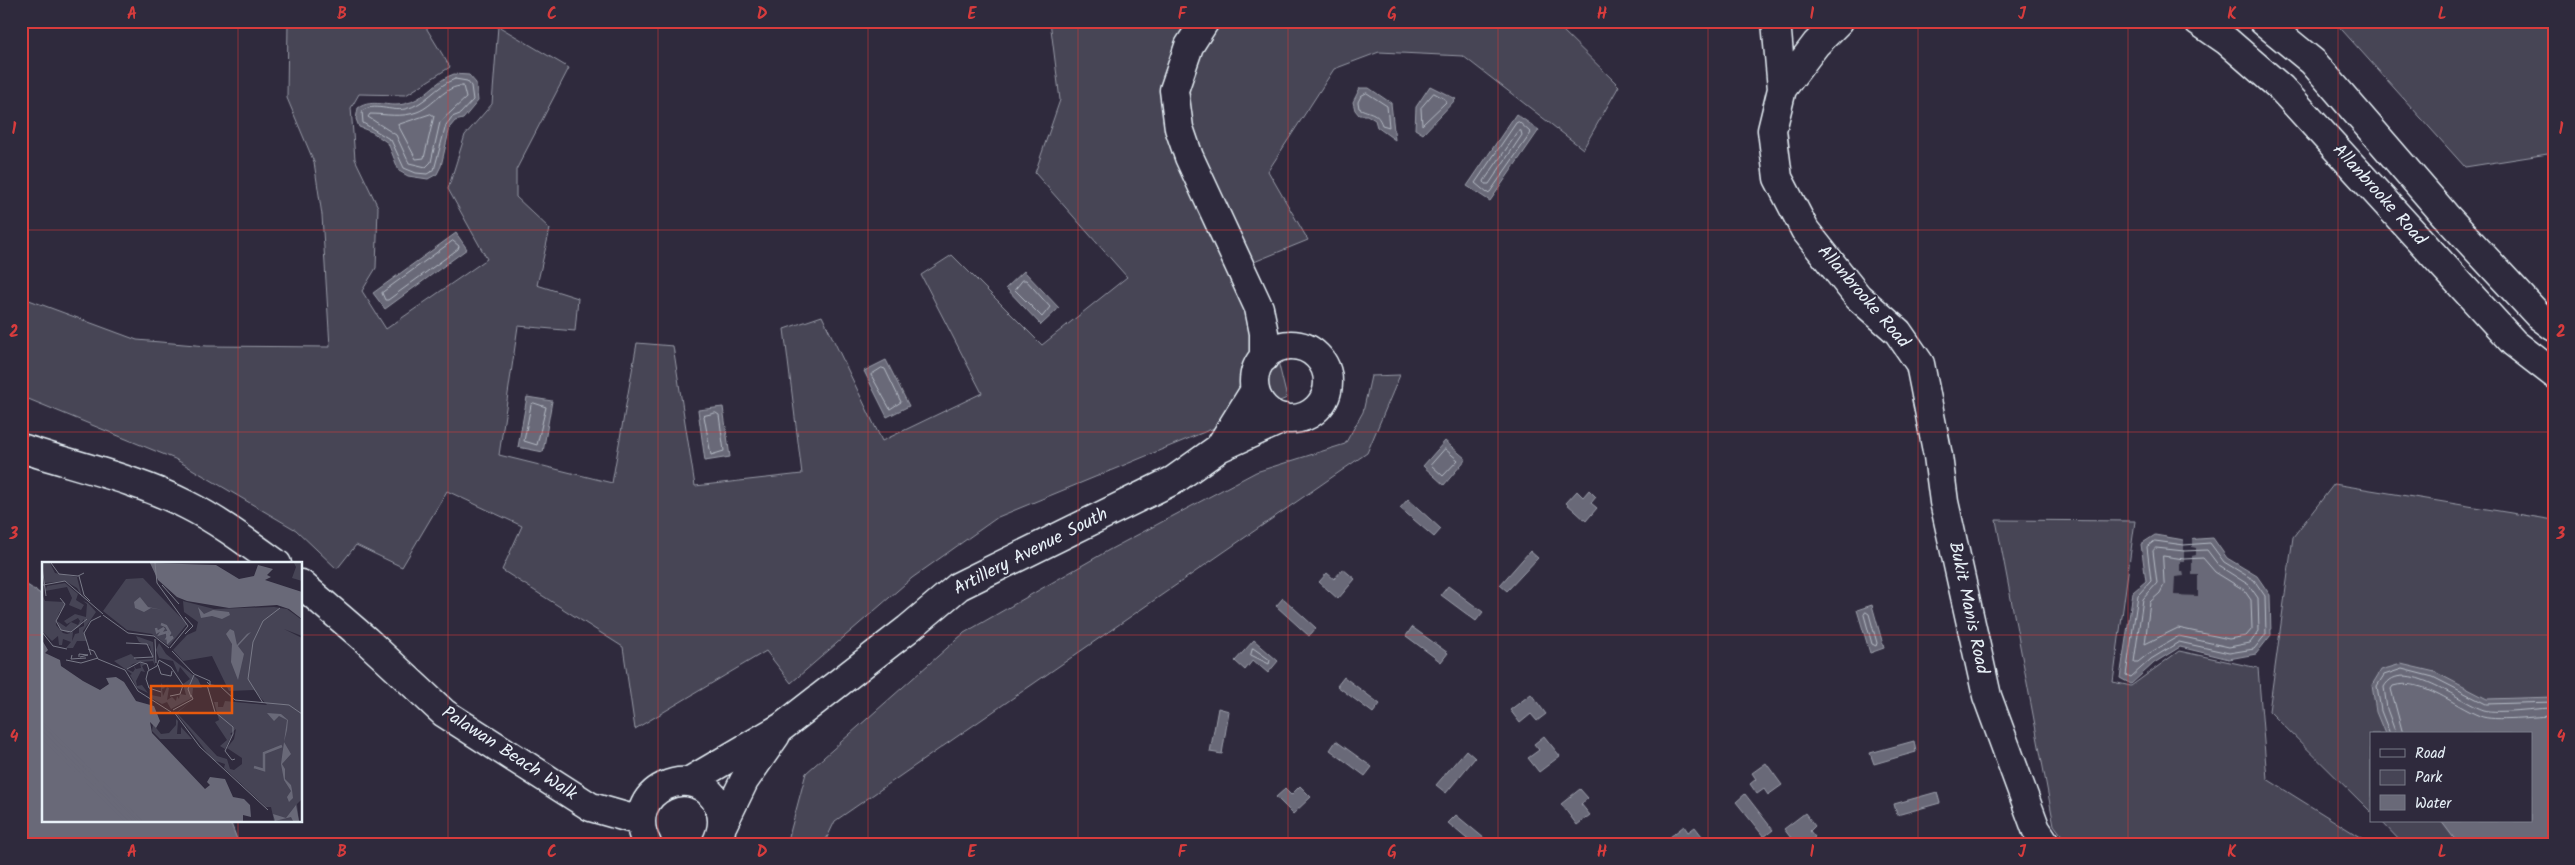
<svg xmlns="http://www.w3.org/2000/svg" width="2575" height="865" viewBox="0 0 2575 865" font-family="Kalam,sans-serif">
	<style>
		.green { fill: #464455; stroke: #979aa6 }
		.water { fill: #696978; stroke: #9c9fab }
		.pier { fill: #2f2a3d }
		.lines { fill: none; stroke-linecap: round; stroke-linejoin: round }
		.shore { stroke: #b5bbc5; stroke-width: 1 }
		.street-casing { stroke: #e8f1f8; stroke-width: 31 }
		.secondary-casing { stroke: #e8f1f8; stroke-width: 31 }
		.street { stroke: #2f2a3d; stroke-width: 28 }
		.secondary { stroke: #2f2a3d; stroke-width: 28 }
		.grid { fill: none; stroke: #d83c3d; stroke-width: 1; stroke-opacity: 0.55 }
		.labels { text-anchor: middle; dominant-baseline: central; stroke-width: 4; stroke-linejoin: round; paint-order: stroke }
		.street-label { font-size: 18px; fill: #e8f1f8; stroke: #2f2a3d }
		.inset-river { fill: none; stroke: #696978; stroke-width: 2.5 }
		.inset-road { fill: none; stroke: #797a88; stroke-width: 1 }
		.view { fill: #e8590c; fill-opacity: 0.15; stroke: #e8590c; stroke-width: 2.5 }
		.inset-edge { fill: none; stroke: #e8f1f8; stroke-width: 2.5 }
		.neatline { fill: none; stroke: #d83c3d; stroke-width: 2 }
		.grid-label { font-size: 16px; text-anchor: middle; font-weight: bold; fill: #d83c3d }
	</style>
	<rect width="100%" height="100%" fill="#2f2a3d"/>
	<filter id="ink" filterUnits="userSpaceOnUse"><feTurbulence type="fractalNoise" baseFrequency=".02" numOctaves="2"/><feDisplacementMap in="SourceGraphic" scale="10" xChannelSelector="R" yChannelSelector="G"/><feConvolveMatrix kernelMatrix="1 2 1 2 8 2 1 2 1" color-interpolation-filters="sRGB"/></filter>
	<g filter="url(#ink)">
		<path class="green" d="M 288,21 L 366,21 L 369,24 L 384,21 L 422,21 L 450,67 L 406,95 L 359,94 L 351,108 L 355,159 L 378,207 L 376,268 L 362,291 L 386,329 L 487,259 L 448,189 L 465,135 L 492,104 L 498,26 L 569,68 L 516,170 L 516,197 L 550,229 L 537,285 L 578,298 L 575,331 L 518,326 L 499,455 L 612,483 L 637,343 L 673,346 L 695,486 L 802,474 L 784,329 L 822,316 L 882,441 L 982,393 L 921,275 L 952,255 L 1042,345 L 1127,277 L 1035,173 L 1060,100 L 1050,21 L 1553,21 L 1619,86 L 1583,149 L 1463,56 L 1379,52 L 1334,69 L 1268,171 L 1308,240 L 1254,262 L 1287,398 L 998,517 L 912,578 L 791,683 L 766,651 L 635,729 L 623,647 L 502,570 L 522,526 L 447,491 L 402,567 L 356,545 L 337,569 L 296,530 L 175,459 L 21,396 L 21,297 L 137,340 L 207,346 L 330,347 L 322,215 L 314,162 L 287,98 Z
			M 2334,21 L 2554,21 L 2554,153 L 2465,167 Z
			M 1400,375 L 1367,453 L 835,821 L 824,844 L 787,844 L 806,773 L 964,633 L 1109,550 L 1256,472 L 1345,444 L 1363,412 L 1371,376 Z
			M 2334,484 L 2554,520 L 2554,844 L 2403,844 L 2381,821 L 2531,821 L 2531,734 L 2371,734 L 2371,812 L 2269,711 L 2293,537 Z
			M 1996,520 L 2135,521 L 2113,682 L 2131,686 L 2179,651 L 2258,668 L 2267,779 L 2371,844 L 2068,844 L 2054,825 Z"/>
		<path class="water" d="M 454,74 L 469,75 L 476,83 L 478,101 L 463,119 L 455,121 L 450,127 L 441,166 L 437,174 L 428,179 L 408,176 L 399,171 L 388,143 L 372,132 L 359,127 L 356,119 L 358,108 C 373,98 388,108 404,104 C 425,100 435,80 454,74 Z
			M 1430,86 L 1456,99 L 1423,134 L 1415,129 L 1416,107 Z
			M 1360,88 L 1369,88 L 1391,103 L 1395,140 L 1377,127 L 1375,120 L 1367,115 L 1359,115 L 1355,110 L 1353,102 Z
			M 1516,114 L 1539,130 L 1490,201 L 1467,186 Z
			M 456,233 L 467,249 L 385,309 L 373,293 Z
			M 1024,271 L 1059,308 L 1041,325 L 1006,288 Z
			M 886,360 L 909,406 L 887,417 L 864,371 Z
			M 527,397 L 552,401 L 543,452 L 518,447 Z
			M 723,407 L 730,457 L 705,461 L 698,410 Z
			M 1445,441 L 1466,459 L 1444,485 L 1423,466 Z
			M 1589,490 L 1596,497 L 1591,503 L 1597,508 L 1586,521 L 1566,503 L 1577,491 L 1583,497 Z
			M 1408,499 L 1441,529 L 1434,537 L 1400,508 Z
			M 2155,535 L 2184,540 L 2213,538 L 2227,558 L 2257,576 L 2270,595 L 2271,635 L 2256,654 L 2229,659 L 2180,647 L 2154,663 L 2131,684 L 2120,678 L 2133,592 L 2146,581 L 2141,544 Z
			M 1530,551 L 1538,558 L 1507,591 L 1500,585 Z
			M 1343,569 L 1355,579 L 1338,599 L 1319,582 L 1327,573 L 1334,579 Z
			M 21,581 L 44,596 L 44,821 L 230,821 L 239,844 L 21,844 Z
			M 1448,586 L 1483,612 L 1476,621 L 1441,595 Z
			M 1283,598 L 1316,628 L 1309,636 L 1276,606 Z
			M 1872,605 L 1884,648 L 1870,653 L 1857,610 Z
			M 1412,627 L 1448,653 L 1441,662 L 1406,636 Z
			M 1254,640 L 1278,661 L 1268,673 L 1253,660 L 1245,670 L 1235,661 Z
			M 2401,664 L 2435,672 L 2487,699 L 2554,697 L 2554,844 L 2461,844 L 2456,841 L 2441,821 L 2531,821 L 2531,734 L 2385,734 L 2376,712 L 2372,685 L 2381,670 Z
			M 1344,677 L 1380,704 L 1373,713 L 1337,686 Z
			M 1531,694 L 1546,714 L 1537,721 L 1531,714 L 1520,723 L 1510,710 Z
			M 1218,708 L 1229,711 L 1222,754 L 1210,752 Z
			M 1544,736 L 1560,756 L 1539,772 L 1528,758 L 1539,750 L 1534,744 Z
			M 1336,741 L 1372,767 L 1365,776 L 1330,750 Z
			M 1914,741 L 1916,752 L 1874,764 L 1870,753 Z
			M 1466,750 L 1475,758 L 1446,793 L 1436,785 Z
			M 1766,763 L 1782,785 L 1768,795 L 1764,789 L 1757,794 L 1750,784 L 1756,779 L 1752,773 Z
			M 1300,786 L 1311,797 L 1293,814 L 1276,797 L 1285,789 L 1291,795 Z
			M 1580,789 L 1588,798 L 1581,804 L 1590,815 L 1577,825 L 1561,804 Z
			M 1937,792 L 1940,803 L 1897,815 L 1894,804 Z
			M 1745,794 L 1773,830 L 1764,837 L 1736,802 Z
			M 1805,813 L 1815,826 L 1810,831 L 1815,837 L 1807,844 L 1800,838 L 1794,842 L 1784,829 Z
			M 1456,815 L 1490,843 L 1473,844 L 1448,823 Z
			M 1684,826 L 1688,832 L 1695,827 L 1702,836 L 1695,842 L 1696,844 L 1675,844 L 1670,837 Z"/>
		<path class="pier" d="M 2192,537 L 2192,547 L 2196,548 L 2196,555 L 2192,556 L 2192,575 L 2198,575 L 2198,596 L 2174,595 L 2175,577 L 2184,576 L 2183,571 L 2180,571 L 2180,562 L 2184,562 L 2184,538 Z"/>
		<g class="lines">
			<path class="shore" d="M 455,79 L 467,81 L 471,86 L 473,100 L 460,114 L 452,117 L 446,125 L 434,170 L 427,174 L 416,173 L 404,168 L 391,140 L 363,123 L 362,111 C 374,102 391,112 405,109 C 426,105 436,85 455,79 Z
				M 463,86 L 466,98 L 440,122 L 431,162 L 426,167 L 409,163 L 396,135 L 368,117 L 370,114 C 386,114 401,118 417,112 C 434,106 445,85 463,86 Z
				M 1367,93 L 1387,106 L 1389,127 L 1382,125 C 1377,111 1370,114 1359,108 L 1358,102 L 1361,96 Z
				M 1434,93 L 1445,99 L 1446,102 L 1422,125 L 1421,108 Z
				M 431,114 L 434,116 L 424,158 L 416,159 L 398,125 Z
				M 1519,122 L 1531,133 L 1490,192 L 1487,193 L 1475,183 L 1516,123 Z
				M 1521,131 L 1522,135 L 1489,184 L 1485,184 L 1484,181 L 1518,132 Z
				M 453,241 L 459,246 L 458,249 L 388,300 L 385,300 L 382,293 Z
				M 1023,280 L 1026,280 L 1050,307 L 1042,317 L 1015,290 Z
				M 882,368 L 885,369 L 901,402 L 890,409 L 871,375 Z
				M 534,403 L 546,407 L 537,445 L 524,441 L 531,405 Z
				M 716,413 L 719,415 L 724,451 L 711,455 L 704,416 Z
				M 1445,449 L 1458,460 L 1443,476 L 1431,465 Z
				M 2155,541 L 2184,545 L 2210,543 L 2224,562 L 2254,580 L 2265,596 L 2266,634 L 2254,649 L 2229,653 L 2179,642 L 2151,659 L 2131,677 L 2126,675 L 2138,595 L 2151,581 L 2147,547 Z
				M 2156,548 L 2184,551 L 2207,550 L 2219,566 L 2249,585 L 2258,598 L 2259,631 L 2250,643 L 2229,647 L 2179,636 L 2148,654 L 2138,662 L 2134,662 L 2143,599 L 2157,583 L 2153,551 Z
				M 2163,556 L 2184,559 L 2203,558 L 2215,572 L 2244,590 L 2251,600 L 2252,629 L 2246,636 L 2229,639 L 2178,628 L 2145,644 L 2150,602 L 2160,593 L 2164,585 Z
				M 1866,612 L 1869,614 L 1877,643 L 1876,646 L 1872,644 L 1864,615 Z
				M 1253,648 L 1270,660 L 1269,664 L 1251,655 Z
				M 2390,734 L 2381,711 L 2377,686 L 2384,675 L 2402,669 L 2433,677 L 2486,704 L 2554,702
				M 2396,734 L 2387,709 L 2384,687 C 2402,655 2461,703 2484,710 C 2498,714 2537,708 2554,708
				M 2403,734 L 2391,689 L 2393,686 C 2423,677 2454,706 2480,716 C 2493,722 2537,716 2554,716"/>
			<defs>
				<path id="street" d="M 1205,21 L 1189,46 L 1174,90 L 1179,128 L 1189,157 L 1259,308 L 1264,333 L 1264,358
					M 1776,21 L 1782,89 L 1772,130 L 1778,178 L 1805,230 L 1858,297 L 1898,332 L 1920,364 L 1938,456 L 1944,502 L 1987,696 L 2036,829 L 2046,844
					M 1782,89 L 1816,44 L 1839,21
					M1254 382a37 37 0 1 1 74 0a37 37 0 1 1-74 0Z
					M 21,448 C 76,466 136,479 187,505 C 219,521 248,543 277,564
					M 1219,448 L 1255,390
					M 301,584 L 366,640 L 444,713 L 591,807 L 640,821
					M 688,782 L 782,727 L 908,629 L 959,586 L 1174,480 L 1219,448 L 1285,418
					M 723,824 L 744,781 L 776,735
					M 647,844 C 619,790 698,756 719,807 C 725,820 722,832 716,844"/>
				<path id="secondary" d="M 2198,21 L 2227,41 L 2281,88 L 2514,343 L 2554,374
					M 2263,21 L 2313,62 L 2445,215 L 2538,315 L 2554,327"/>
			</defs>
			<use href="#street" class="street-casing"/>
			<use href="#secondary" class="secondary-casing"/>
			<use href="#street" class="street"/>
			<use href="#secondary" class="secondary"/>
		</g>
	</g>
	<path class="grid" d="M 238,21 L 238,564M 448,21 L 448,844M 658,21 L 658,844M 868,21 L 868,844M 1078,21 L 1078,844M 1288,21 L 1288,844M 1498,21 L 1498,844M 1708,21 L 1708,844M 1918,21 L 1918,844M 2128,21 L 2128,844M 2338,21 L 2338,844M 21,230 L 2554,230M 21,432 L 2554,432M 21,635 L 44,635M 301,635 L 2554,635M 238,821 L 238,844"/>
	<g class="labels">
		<g class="street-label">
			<text transform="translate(2379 195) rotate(48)">Allanbrooke Road</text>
			<text transform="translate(1863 297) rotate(49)">Allanbrooke Road</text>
			<text transform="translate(1031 552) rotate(-27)">Artillery Avenue South</text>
			<text transform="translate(1968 608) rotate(78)">Bukit Manis Road</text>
			<text transform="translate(509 754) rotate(33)">Palawan Beach Walk</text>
		</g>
	</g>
	<g transform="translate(42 562)">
		<rect width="260" height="260" fill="#2f2a3d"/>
		<path d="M 8,1 L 13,11 L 35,15 L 40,35 L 35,26 L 23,19 L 3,21 L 0,1 ZM 252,1 L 260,1 L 260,19 L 250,16 L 254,5 ZM 101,16 L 145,62 L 127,84 L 110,72 L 85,68 L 61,49 L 84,17 ZM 23,21 L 36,32 L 34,38 L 42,43 L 39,48 L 27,43 L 30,36 L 25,25 L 3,29 L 5,24 ZM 0,32 L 3,39 L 22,40 L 22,45 L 17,51 L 14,59 L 14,63 L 21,71 L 25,72 L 31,70 L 30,79 L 33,72 L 37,71 L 37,66 L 42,64 L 42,57 L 37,65 L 26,71 L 19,68 L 15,59 L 24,65 L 29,60 L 36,63 L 38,59 L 36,56 L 25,62 L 22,59 L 33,52 L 44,55 L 45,42 L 41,39 L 46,41 L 54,50 L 41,69 L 45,79 L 35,79 L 31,86 L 24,86 L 29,80 L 21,77 L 20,83 L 17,83 L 16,74 L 10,79 L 0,69 ZM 141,39 L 172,47 L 232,45 L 245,47 L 260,58 L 260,74 L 242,67 L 260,76 L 260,237 L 255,242 L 257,259 L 232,259 L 229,245 L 224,245 L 182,206 L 183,202 L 171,198 L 134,151 L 153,136 L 135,151 L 175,194 L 185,197 L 188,207 L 192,208 L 200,202 L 200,196 L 185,186 L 192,177 L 194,167 L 188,172 L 190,173 L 183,187 L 178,184 L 185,178 L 173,160 L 177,158 L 172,140 L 176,140 L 176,145 L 181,145 L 183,139 L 225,143 L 212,128 L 187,129 L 170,94 L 141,99 L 131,88 L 145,73 L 154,69 L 156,60 L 142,50 ZM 94,74 L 111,80 L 113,104 L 111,99 L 98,100 L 91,102 L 85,107 L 91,110 L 93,107 L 91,103 L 94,107 L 99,106 L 98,101 L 104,102 L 100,104 L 103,110 L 99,109 L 94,119 L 95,124 L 100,123 L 106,131 L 95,126 L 88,113 L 90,112 L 72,99 L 89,92 L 95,98 L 111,97 L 108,84 L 97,80 ZM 117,81 L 124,92 L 156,117 L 160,126 L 151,126 L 150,136 L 129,147 L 125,140 L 120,142 L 109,136 L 109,133 L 119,135 L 119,121 L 123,126 L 120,127 L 121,134 L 125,125 L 127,126 L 125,138 L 130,135 L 134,139 L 135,134 L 137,137 L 138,132 L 144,133 L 141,122 L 148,117 L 138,105 L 136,111 L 131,99 L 117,96 L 114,88 ZM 134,157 L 136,159 L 135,172 L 139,172 L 139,165 L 150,177 L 118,177 L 110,169 L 111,162 L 119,172 L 127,171 L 134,163 Z" fill="#464455"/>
		<path d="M 108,1 L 174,3 L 197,17 L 212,14 L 216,3 L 231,7 L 225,13 L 229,15 L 223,18 L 260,30 L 260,57 L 247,47 L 235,43 L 187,46 L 145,39 L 135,35 L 116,18 ZM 98,35 L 106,45 L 121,48 L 109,46 L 102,50 L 93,46 L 92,40 ZM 156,45 L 162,52 L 171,48 L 187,50 L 188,53 L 180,57 L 170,54 L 159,56 ZM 188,67 L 192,69 L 195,83 L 205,72 L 209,70 L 196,84 L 202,92 L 196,118 L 189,100 L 190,82 L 184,72 ZM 0,78 L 6,88 L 3,91 L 18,98 L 19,104 L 41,119 L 58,128 L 67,122 L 64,116 L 74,115 L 82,120 L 94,139 L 112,144 L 118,159 L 114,166 L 108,160 L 110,171 L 163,227 L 168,223 L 165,220 L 168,215 L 183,217 L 191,235 L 202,237 L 208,243 L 209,255 L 201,253 L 201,259 L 0,259 ZM 225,151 L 239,152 L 246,158 L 245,168 L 242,180 L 249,192 L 240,202 L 243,207 L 243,217 L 249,223 L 250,228 L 251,236 L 247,240 L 245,235 L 249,229 L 242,218 L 239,202 L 245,158 L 237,154 L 232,159 ZM 254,243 L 257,259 L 251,259 L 249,255 L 233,259 L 231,252 L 244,256 Z" fill="#696978"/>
		<path class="inset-river" d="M 119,62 L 124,64 L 128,71 L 125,76 L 131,75M 114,66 L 115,70 L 122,66 L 118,72 L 125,70 L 126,80 L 131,75M 0,161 L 99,259M 0,166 L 93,259M 0,171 L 89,259M 0,175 L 84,259M 212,205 L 222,208 L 222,191 L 240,184"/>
		<path class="inset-road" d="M 9,1 L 17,12 L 36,14 L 42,11M 113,1 L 115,21 L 146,64 L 128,86M 0,4 L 4,34M 37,14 L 42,33 L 48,39M 1,23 L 23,19 L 61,52M 120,23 L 137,42M 18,36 L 23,42 L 14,59 L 19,68 L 29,70 L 45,57M 61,53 L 86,71 L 112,74 L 127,86M 143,55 L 151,64 L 143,72M 0,70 L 11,84 L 25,87M 113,77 L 114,101M 84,81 L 105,82 L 111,95 L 92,96M 46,87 L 52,89 L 56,97 L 83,108 L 96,129 L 129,150M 130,89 L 152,112 L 168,119 L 168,123 L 165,120M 30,93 L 29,97 L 44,96M 49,93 L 42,71 L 49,59 L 59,54M 37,95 L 37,92 L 46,93 L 38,95M 24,98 L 39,101 L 56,96M 117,98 L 129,105 L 141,123 L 138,132 L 128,134M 117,98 L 115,104 L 106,109 L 104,117 L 107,126 L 119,130M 116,103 L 119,112 L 129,114 L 130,109M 85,107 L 98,100 L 105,102 L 107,108M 165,123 L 173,150 L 191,165 L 191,172 L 183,189 L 190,198 L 193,197M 168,123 L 178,124 L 193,138 L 247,143 L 260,152M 149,135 L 146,127 L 152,113M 221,141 L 206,117 L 211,80 L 221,59 L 238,46M 131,148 L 151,137 L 149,133M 132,150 L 158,185 L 226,248"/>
		<path class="view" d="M 109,124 L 190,124 L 190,151 L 109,151 Z"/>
		<rect width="260" height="260" class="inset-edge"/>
	</g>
	<rect width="2575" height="865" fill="none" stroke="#2f2a3d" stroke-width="55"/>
	<rect x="2370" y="732" width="162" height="90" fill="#2f2a3d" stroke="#797a88"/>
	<rect x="2380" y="749" width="25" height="8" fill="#2f2a3d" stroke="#797a88"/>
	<text x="2415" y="758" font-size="15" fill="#e8f1f8">Road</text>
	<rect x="2380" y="770" width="25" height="15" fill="#464455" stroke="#797a88"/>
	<text x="2415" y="782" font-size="15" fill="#e8f1f8">Park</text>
	<rect x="2380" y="795" width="25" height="15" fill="#696978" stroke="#797a88"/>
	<text x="2415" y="808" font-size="15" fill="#e8f1f8">Water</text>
	<rect x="28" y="28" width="2520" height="810" class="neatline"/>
	<g class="grid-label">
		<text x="132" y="19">A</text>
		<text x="342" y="19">B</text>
		<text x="552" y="19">C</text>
		<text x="762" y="19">D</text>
		<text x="972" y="19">E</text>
		<text x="1182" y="19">F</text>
		<text x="1392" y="19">G</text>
		<text x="1602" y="19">H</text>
		<text x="1812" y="19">I</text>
		<text x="2022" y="19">J</text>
		<text x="2232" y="19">K</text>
		<text x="2442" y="19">L</text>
		<text x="14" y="134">1</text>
		<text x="2561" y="134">1</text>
		<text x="14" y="337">2</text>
		<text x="2561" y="337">2</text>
		<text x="14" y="539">3</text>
		<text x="2561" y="539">3</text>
		<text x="14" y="742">4</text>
		<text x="2561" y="742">4</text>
		<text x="132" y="857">A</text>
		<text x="342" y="857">B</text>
		<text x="552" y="857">C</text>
		<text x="762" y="857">D</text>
		<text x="972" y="857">E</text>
		<text x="1182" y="857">F</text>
		<text x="1392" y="857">G</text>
		<text x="1602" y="857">H</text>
		<text x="1812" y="857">I</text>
		<text x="2022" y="857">J</text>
		<text x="2232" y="857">K</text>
		<text x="2442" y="857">L</text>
	</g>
</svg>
